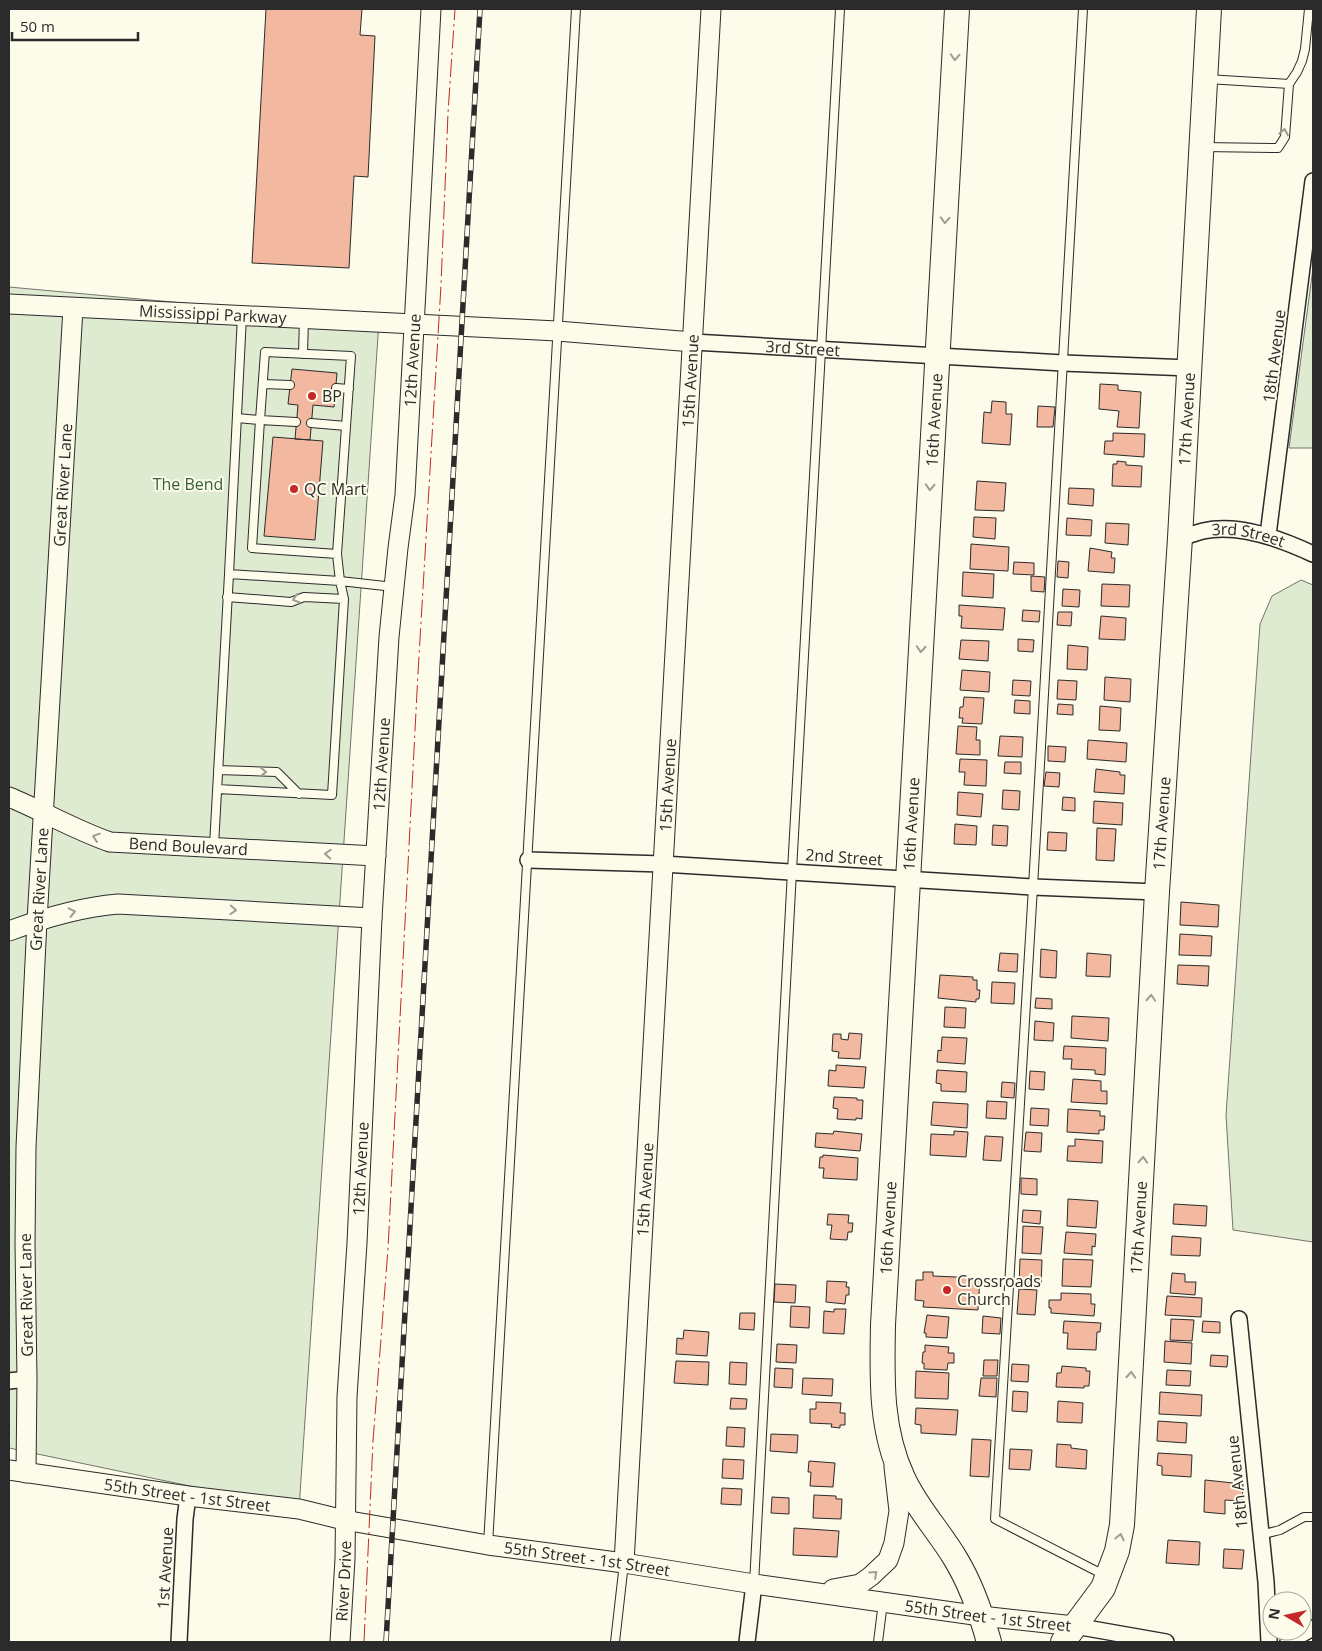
<svg xmlns="http://www.w3.org/2000/svg" width="1322" height="1651" viewBox="0 0 1322 1651" font-family="'Open Sans',sans-serif">
	<style>
		.green { fill: #deebd1; stroke: #74746e }
		.building { fill: #f2b8a0; stroke: #2b2b2b }
		.lines { fill: none; stroke-linecap: round; stroke-linejoin: round }
		.service-casing { stroke: #2b2b2b; stroke-width: 10 }
		.minor-casing { stroke: #2b2b2b; stroke-width: 18 }
		.tertiary-casing { stroke: #2b2b2b; stroke-width: 21 }
		.primary-casing { stroke: #2b2b2b; stroke-width: 26 }
		.service { stroke: #fdfbea; stroke-width: 8 }
		.minor { stroke: #fdfbea; stroke-width: 15 }
		.tertiary { stroke: #fdfbea; stroke-width: 19 }
		.primary { stroke: #fdfbea; stroke-width: 24 }
		.rail-casing { stroke: #2b2b2b; stroke-width: 5.5 }
		.rail { stroke: #fdfbea; stroke-width: 4; stroke-dasharray: 11; stroke-linecap: butt }
		.power { stroke: #c62828; stroke-width: 1; stroke-dasharray: 18 4 2.5 4; stroke-linecap: butt }
		.oneway { stroke: #9e9d94 }
		.poi-dot { fill: #c62828; stroke: #fdfbea; stroke-width: 2 }
		.labels { text-anchor: middle; dominant-baseline: central; stroke-width: 4; stroke-linejoin: round; paint-order: stroke }
		.street-label { font-size: 16px; fill: #2b2b2b; stroke: #fdfbea }
		.poi-label { font-size: 16px; fill: #2b2b2b; stroke: #fdfbea; text-anchor: start }
		.park-label { font-size: 16px; fill: #34623c; stroke: #fdfbea }
	</style>
	<rect width="100%" height="100%" fill="#fdfbea"/>
	<path class="green" d="M 1313,268 L 1313,448 L 1289,448 Z
		M 9,287 L 379,321 L 299,1509 L 9,1448 Z
		M 1301,580 L 1313,585 L 1313,1242 L 1233,1230 L 1226,1115 L 1260,624 L 1272,596 Z"/>
	<path class="building" d="M 266,9 L 362,9 L 360,35 L 375,36 L 368,177 L 354,176 L 349,268 L 252,263 Z
		M 292,369 L 337,373 L 334,407 L 313,405 L 310,440 L 295,439 L 298,405 L 288,404 Z
		M 1100,384 L 1118,385 L 1118,390 L 1141,392 L 1139,428 L 1117,427 L 1119,411 L 1099,409 Z
		M 992,401 L 1006,402 L 1006,414 L 1012,414 L 1010,445 L 982,443 L 984,412 L 991,413 Z
		M 1038,406 L 1055,407 L 1053,427 L 1037,427 Z
		M 1113,433 L 1145,434 L 1144,457 L 1104,454 L 1105,441 L 1113,441 Z
		M 273,437 L 323,441 L 315,540 L 264,536 Z
		M 1117,461 L 1126,462 L 1126,465 L 1142,466 L 1141,487 L 1112,486 L 1113,464 L 1117,464 Z
		M 977,481 L 1006,483 L 1004,511 L 975,510 Z
		M 1069,488 L 1094,489 L 1093,506 L 1068,504 Z
		M 974,517 L 996,518 L 995,539 L 973,537 Z
		M 1067,518 L 1092,520 L 1091,536 L 1066,535 Z
		M 1106,523 L 1129,524 L 1128,545 L 1105,543 Z
		M 971,544 L 1009,547 L 1008,571 L 970,569 Z
		M 1090,548 L 1112,552 L 1111,558 L 1115,558 L 1114,573 L 1088,571 Z
		M 1058,561 L 1069,562 L 1068,578 L 1057,577 Z
		M 1014,562 L 1034,563 L 1034,575 L 1013,574 Z
		M 963,572 L 994,574 L 993,598 L 962,596 Z
		M 1031,576 L 1045,577 L 1044,592 L 1031,591 Z
		M 1102,584 L 1130,585 L 1129,607 L 1101,606 Z
		M 1063,589 L 1080,590 L 1079,607 L 1062,606 Z
		M 959,605 L 1005,608 L 1003,630 L 961,628 L 962,616 L 959,616 Z
		M 1023,610 L 1040,611 L 1039,622 L 1022,621 Z
		M 1058,612 L 1072,612 L 1071,626 L 1057,625 Z
		M 1101,616 L 1126,618 L 1125,640 L 1099,639 Z
		M 1018,639 L 1034,640 L 1033,652 L 1018,651 Z
		M 961,640 L 989,641 L 988,661 L 959,659 Z
		M 1068,645 L 1088,647 L 1087,670 L 1067,669 Z
		M 962,670 L 990,672 L 989,692 L 960,690 Z
		M 1105,677 L 1131,679 L 1130,702 L 1104,700 Z
		M 1013,680 L 1031,681 L 1030,696 L 1012,695 Z
		M 1058,680 L 1077,681 L 1076,700 L 1057,699 Z
		M 964,697 L 984,698 L 982,724 L 962,723 L 963,718 L 959,718 L 960,707 L 963,707 Z
		M 1015,700 L 1030,701 L 1030,714 L 1014,713 Z
		M 1058,704 L 1073,705 L 1073,715 L 1057,714 Z
		M 1100,706 L 1121,708 L 1120,731 L 1099,730 Z
		M 958,726 L 977,727 L 976,740 L 980,740 L 980,755 L 956,754 Z
		M 1000,736 L 1023,737 L 1022,757 L 998,756 Z
		M 1088,740 L 1127,743 L 1126,762 L 1087,759 Z
		M 1048,746 L 1066,747 L 1065,762 L 1048,761 Z
		M 960,759 L 987,760 L 986,786 L 964,785 L 965,772 L 959,772 Z
		M 1005,762 L 1021,762 L 1021,774 L 1004,773 Z
		M 1096,769 L 1120,772 L 1120,775 L 1125,775 L 1124,794 L 1094,792 Z
		M 1046,772 L 1060,773 L 1059,787 L 1044,786 Z
		M 1003,790 L 1020,791 L 1019,810 L 1002,809 Z
		M 958,792 L 983,794 L 981,817 L 957,815 Z
		M 1063,797 L 1075,798 L 1075,811 L 1062,810 Z
		M 1094,801 L 1123,803 L 1122,825 L 1093,823 Z
		M 955,824 L 977,826 L 976,845 L 954,844 Z
		M 993,825 L 1008,826 L 1007,846 L 992,845 Z
		M 1097,828 L 1116,829 L 1114,861 L 1096,860 Z
		M 1048,832 L 1067,833 L 1066,851 L 1047,850 Z
		M 1181,902 L 1219,905 L 1218,927 L 1180,925 Z
		M 1180,934 L 1212,936 L 1211,956 L 1179,955 Z
		M 1041,949 L 1057,951 L 1056,978 L 1040,977 Z
		M 1000,953 L 1018,954 L 1017,972 L 998,971 Z
		M 1087,953 L 1111,955 L 1110,977 L 1086,976 Z
		M 1178,965 L 1209,966 L 1208,986 L 1177,984 Z
		M 940,975 L 973,977 L 973,980 L 977,980 L 977,990 L 980,990 L 979,999 L 976,999 L 976,1002 L 938,998 Z
		M 992,982 L 1015,983 L 1014,1004 L 991,1003 Z
		M 1036,998 L 1052,999 L 1052,1009 L 1035,1008 Z
		M 945,1007 L 966,1008 L 965,1028 L 944,1027 Z
		M 1072,1016 L 1109,1018 L 1108,1041 L 1071,1038 Z
		M 1035,1021 L 1054,1023 L 1053,1041 L 1034,1040 Z
		M 849,1033 L 862,1034 L 860,1059 L 838,1058 L 839,1052 L 832,1051 L 833,1034 L 841,1034 L 841,1039 L 848,1040 Z
		M 942,1037 L 967,1038 L 965,1064 L 937,1062 L 938,1050 L 941,1051 Z
		M 1064,1046 L 1106,1048 L 1105,1075 L 1095,1074 L 1095,1070 L 1071,1069 L 1072,1059 L 1063,1059 Z
		M 836,1065 L 866,1067 L 864,1088 L 828,1086 L 829,1070 L 836,1071 Z
		M 937,1070 L 967,1072 L 966,1092 L 941,1091 L 941,1084 L 936,1083 Z
		M 1030,1071 L 1045,1072 L 1044,1090 L 1029,1089 Z
		M 1073,1079 L 1101,1081 L 1101,1091 L 1107,1091 L 1107,1104 L 1071,1102 Z
		M 1002,1082 L 1015,1083 L 1014,1098 L 1001,1097 Z
		M 834,1097 L 857,1098 L 857,1100 L 863,1100 L 862,1119 L 856,1118 L 856,1120 L 837,1119 L 838,1109 L 833,1108 Z
		M 987,1101 L 1007,1102 L 1006,1119 L 986,1118 Z
		M 933,1102 L 968,1104 L 967,1128 L 931,1125 Z
		M 1031,1108 L 1049,1109 L 1048,1126 L 1030,1125 Z
		M 1068,1109 L 1100,1111 L 1100,1116 L 1105,1116 L 1104,1130 L 1099,1130 L 1099,1134 L 1067,1132 Z
		M 834,1131 L 862,1134 L 860,1151 L 815,1147 L 816,1133 L 833,1134 Z
		M 954,1131 L 968,1132 L 966,1157 L 930,1155 L 931,1134 L 954,1135 Z
		M 1026,1132 L 1042,1133 L 1041,1152 L 1024,1151 Z
		M 985,1136 L 1003,1137 L 1001,1161 L 983,1160 Z
		M 1075,1139 L 1103,1141 L 1102,1163 L 1067,1161 L 1068,1146 L 1075,1146 Z
		M 823,1155 L 858,1158 L 857,1180 L 823,1178 L 824,1168 L 819,1168 L 820,1157 L 823,1157 Z
		M 1021,1178 L 1037,1179 L 1037,1195 L 1021,1194 Z
		M 1068,1199 L 1098,1201 L 1096,1228 L 1067,1226 Z
		M 1174,1204 L 1207,1206 L 1206,1226 L 1173,1224 Z
		M 1023,1210 L 1041,1211 L 1040,1224 L 1022,1222 Z
		M 828,1214 L 849,1215 L 848,1223 L 853,1223 L 852,1232 L 848,1232 L 847,1240 L 830,1239 L 832,1225 L 827,1225 Z
		M 1023,1226 L 1043,1227 L 1041,1254 L 1022,1253 Z
		M 1066,1232 L 1096,1234 L 1095,1247 L 1092,1246 L 1092,1255 L 1064,1253 Z
		M 1172,1236 L 1201,1238 L 1200,1256 L 1171,1255 Z
		M 1020,1259 L 1042,1260 L 1041,1286 L 1019,1285 Z
		M 1063,1259 L 1093,1260 L 1091,1287 L 1062,1286 Z
		M 923,1272 L 933,1272 L 933,1276 L 980,1278 L 978,1310 L 923,1307 L 924,1301 L 915,1300 L 916,1280 L 923,1280 Z
		M 1172,1273 L 1185,1274 L 1185,1282 L 1196,1282 L 1195,1295 L 1170,1293 Z
		M 827,1281 L 847,1282 L 846,1287 L 849,1287 L 849,1295 L 846,1295 L 845,1304 L 826,1302 Z
		M 775,1284 L 796,1285 L 795,1303 L 774,1302 Z
		M 1019,1289 L 1037,1290 L 1035,1315 L 1017,1314 Z
		M 1061,1293 L 1091,1294 L 1091,1304 L 1095,1304 L 1094,1316 L 1051,1313 L 1051,1308 L 1049,1308 L 1049,1300 L 1061,1300 Z
		M 1167,1296 L 1202,1298 L 1201,1317 L 1165,1315 Z
		M 791,1306 L 810,1307 L 809,1328 L 790,1327 Z
		M 834,1309 L 846,1309 L 844,1334 L 823,1333 L 824,1311 L 834,1312 Z
		M 740,1313 L 755,1313 L 754,1330 L 739,1329 Z
		M 927,1315 L 949,1317 L 947,1338 L 926,1337 L 926,1333 L 924,1333 Z
		M 983,1316 L 1001,1318 L 1000,1334 L 982,1333 Z
		M 1171,1319 L 1194,1320 L 1192,1341 L 1170,1340 Z
		M 1064,1321 L 1101,1323 L 1100,1332 L 1097,1332 L 1096,1350 L 1067,1349 L 1068,1333 L 1063,1333 Z
		M 1203,1321 L 1220,1322 L 1220,1333 L 1202,1332 Z
		M 684,1330 L 709,1332 L 707,1356 L 676,1354 L 677,1338 L 683,1339 Z
		M 1165,1341 L 1192,1343 L 1191,1364 L 1164,1362 Z
		M 777,1344 L 797,1345 L 796,1363 L 776,1362 Z
		M 925,1345 L 949,1347 L 948,1353 L 954,1353 L 954,1363 L 948,1363 L 947,1370 L 924,1369 L 924,1363 L 922,1363 L 923,1352 L 925,1352 Z
		M 1211,1355 L 1228,1356 L 1227,1367 L 1210,1366 Z
		M 984,1360 L 998,1360 L 997,1376 L 983,1376 Z
		M 676,1361 L 709,1362 L 708,1385 L 674,1383 Z
		M 730,1362 L 747,1363 L 746,1385 L 729,1384 Z
		M 1012,1364 L 1029,1365 L 1028,1382 L 1011,1381 Z
		M 1062,1366 L 1086,1368 L 1086,1371 L 1090,1371 L 1089,1386 L 1084,1386 L 1084,1388 L 1056,1387 L 1057,1373 L 1061,1373 Z
		M 775,1368 L 793,1369 L 792,1388 L 774,1387 Z
		M 1167,1370 L 1191,1371 L 1190,1386 L 1166,1385 Z
		M 916,1371 L 949,1373 L 948,1399 L 915,1398 Z
		M 803,1378 L 833,1379 L 832,1396 L 802,1394 Z
		M 981,1378 L 997,1378 L 996,1397 L 979,1396 Z
		M 1013,1391 L 1028,1392 L 1027,1412 L 1012,1411 Z
		M 1160,1392 L 1202,1395 L 1201,1416 L 1159,1414 Z
		M 731,1398 L 747,1399 L 746,1409 L 730,1409 Z
		M 1058,1401 L 1083,1403 L 1082,1423 L 1057,1422 Z
		M 816,1402 L 841,1403 L 840,1413 L 845,1413 L 845,1425 L 840,1425 L 840,1428 L 831,1427 L 832,1424 L 810,1423 L 810,1409 L 816,1409 Z
		M 916,1408 L 958,1410 L 956,1435 L 921,1433 L 921,1425 L 915,1424 Z
		M 1158,1421 L 1187,1423 L 1186,1443 L 1157,1441 Z
		M 727,1427 L 745,1428 L 744,1447 L 726,1446 Z
		M 771,1434 L 798,1435 L 797,1453 L 770,1451 Z
		M 972,1439 L 991,1440 L 989,1477 L 970,1476 Z
		M 1057,1444 L 1071,1445 L 1071,1448 L 1087,1450 L 1086,1469 L 1056,1467 Z
		M 1010,1449 L 1032,1450 L 1030,1470 L 1009,1469 Z
		M 1158,1453 L 1192,1455 L 1191,1477 L 1162,1475 L 1162,1466 L 1157,1465 Z
		M 723,1459 L 744,1460 L 743,1479 L 722,1478 Z
		M 809,1461 L 835,1463 L 833,1487 L 810,1486 L 811,1472 L 808,1472 Z
		M 1205,1480 L 1243,1484 L 1242,1501 L 1225,1500 L 1225,1514 L 1204,1512 Z
		M 722,1488 L 742,1489 L 741,1505 L 721,1504 Z
		M 814,1495 L 836,1496 L 836,1499 L 842,1499 L 841,1519 L 813,1518 Z
		M 772,1497 L 789,1498 L 789,1514 L 771,1513 Z
		M 794,1528 L 839,1531 L 837,1557 L 793,1555 Z
		M 1168,1540 L 1200,1542 L 1199,1565 L 1166,1563 Z
		M 1224,1549 L 1244,1550 L 1242,1569 L 1223,1568 Z"/>
	<g class="lines">
		<defs>
			<path id="service" d="M 1083,9 L 1033,887 L 995,1519 L 1106,1576
				M 1207,79 L 1289,84
				M 1203,147 L 1278,148 L 1285,137 L 1289,84 L 1297,72 L 1302,61 L 1305,49 L 1309,9
				M 242,316 L 229,574 L 340,581 L 394,587
				M 303,354 L 304,318
				M 263,384 L 290,385
				M 336,388 L 349,389
				M 296,422 L 260,420 L 265,352 L 351,356 L 337,554
				M 311,423 L 346,426
				M 227,597 L 291,602 L 304,597 L 344,599
				M 218,770 L 277,772 L 299,794
				M 217,789 L 332,795 L 344,599 L 340,581 L 337,554 L 252,548 L 260,420 L 237,418
				M 214,846 L 229,574
				M 1260,1535 L 1280,1530 L 1304,1517 L 1313,1517
				M 488,1545 L 576,9
				M 754,1584 L 792,871 L 840,9
				M 615,1642 L 624,1563
				M 878,1642 L 883,1602"/>
			<g id="minor">
				<path id="s1" d="M 693,342 L 1063,363 L 1190,368"/>
				<path d="M 1268,535 L 1313,181"/>
				<path id="s2" d="M 1180,538 C 1188,536 1195,533 1203,531 C 1239,523 1281,539 1313,554"/>
				<path d="M 528,860 L 663,864 L 1033,887 L 1157,892"/>
				<path d="M 1239,1319 L 1266,1582 L 1269,1642"/>
				<path d="M 9,1381 L 27,1379"/>
				<path d="M 1075,1626 L 1166,1642"/>
				<path d="M 179,1642 L 185,1519 L 188,1496"/>
				<path d="M 747,1642 L 754,1584"/>
				<path d="M 1288,1642 L 1313,1628"/>
			</g>
			<g id="tertiary">
				<path id="s3" d="M 9,304 L 557,331 L 693,342"/>
				<path id="s4" d="M 9,797 C 43,811 75,830 110,842 L 376,856"/>
				<path d="M 9,931 C 44,918 81,907 118,904 L 372,918"/>
				<path id="s5" d="M 9,1470 L 188,1496 L 299,1509 L 344,1520 L 488,1545 L 624,1563 L 754,1584 L 981,1616 L 1075,1626"/>
				<path id="s6" d="M 26,1473 L 27,1379 L 25,1244 L 26,1147 L 37,921 L 73,308"/>
				<path id="s7" d="M 624,1563 L 711,9"/>
				<path d="M 833,1589 L 860,1584 L 871,1576 L 888,1560 L 894,1543 L 899,1511 L 894,1467"/>
				<path id="s8" d="M 340,1642 L 345,1559 L 347,1397 L 357,1243 L 372,918 L 389,637 L 398,548 L 405,495 L 431,9"/>
			</g>
			<g id="primary">
				<path d="M 957,9 L 883,1325 C 882,1378 880,1429 903,1478 C 916,1507 939,1531 955,1558 C 971,1584 981,1613 989,1642"/>
				<path id="s9" d="M 1063,1642 L 1103,1588 L 1117,1551 L 1122,1525 L 1157,892 L 1180,538 L 1209,9"/>
			</g>
		</defs>
		<use href="#service" class="service-casing"/>
		<use href="#minor" class="minor-casing"/>
		<use href="#tertiary" class="tertiary-casing"/>
		<use href="#primary" class="primary-casing"/>
		<use href="#service" class="service"/>
		<use href="#minor" class="minor"/>
		<use href="#tertiary" class="tertiary"/>
		<use href="#primary" class="primary"/>
		<defs>
			<path id="rail" d="M 386,1642 L 480,9"/>
		</defs>
		<use href="#rail" class="rail-casing"/>
		<use href="#rail" class="rail"/>
		<path class="power" d="M 364,1642 L 373,1441 L 388,1249 L 418,673 L 441,285 L 448,113 L 455,9"/>
	</g>
	<defs><path id="oneway-chevron" d="M-2-3.5L2.5 0L-2 3.5" fill="none" stroke-width="1.6" stroke-linecap="round" stroke-linejoin="round" transform="scale(1.25)"/></defs>
	<g class="oneway">
		<use href="#oneway-chevron" transform="translate(955 57) rotate(93)"/>
		<use href="#oneway-chevron" transform="translate(1284 132) rotate(-80)"/>
		<use href="#oneway-chevron" transform="translate(945 220) rotate(93)"/>
		<use href="#oneway-chevron" transform="translate(930 487) rotate(93)"/>
		<use href="#oneway-chevron" transform="translate(296 599) rotate(163)"/>
		<use href="#oneway-chevron" transform="translate(921 649) rotate(93)"/>
		<use href="#oneway-chevron" transform="translate(263 772) rotate(2)"/>
		<use href="#oneway-chevron" transform="translate(96 837) rotate(-161)"/>
		<use href="#oneway-chevron" transform="translate(328 854) rotate(-177)"/>
		<use href="#oneway-chevron" transform="translate(233 910) rotate(3)"/>
		<use href="#oneway-chevron" transform="translate(72 912) rotate(-13)"/>
		<use href="#oneway-chevron" transform="translate(1151 998) rotate(-87)"/>
		<use href="#oneway-chevron" transform="translate(1143 1160) rotate(-87)"/>
		<use href="#oneway-chevron" transform="translate(1131 1375) rotate(-87)"/>
		<use href="#oneway-chevron" transform="translate(1120 1537) rotate(-77)"/>
		<use href="#oneway-chevron" transform="translate(874 1574) rotate(-42)"/>
	</g>
	<g class="poi-dot">
		<circle cx="312" cy="396" r="5"/>
		<circle cx="294" cy="489" r="5"/>
		<circle cx="947" cy="1290" r="5"/>
	</g>
	<g class="labels">
		<g class="street-label">
			<text stroke="none"><textPath href="#s3" startOffset="204">Mississippi Parkway</textPath></text>
			<text stroke="none"><textPath href="#s1" startOffset="110">3rd Street</textPath></text>
			<text transform="translate(1274 356) rotate(-83)">18th Avenue</text>
			<text stroke="none"><textPath href="#s8" startOffset="1284">12th Avenue</textPath></text>
			<text stroke="none"><textPath href="#s7" startOffset="1184">15th Avenue</textPath></text>
			<text stroke="none"><textPath href="#s9" startOffset="1241">17th Avenue</textPath></text>
			<text transform="translate(934 420) rotate(-87)">16th Avenue</text>
			<text stroke="none"><textPath href="#s6" startOffset="989">Great River Lane</textPath></text>
			<text stroke="none"><textPath href="#s2" startOffset="70">3rd Street</textPath></text>
			<text stroke="none"><textPath href="#s8" startOffset="879">12th Avenue</textPath></text>
			<text stroke="none"><textPath href="#s7" startOffset="779">15th Avenue</textPath></text>
			<text stroke="none"><textPath href="#s9" startOffset="836">17th Avenue</textPath></text>
			<text transform="translate(911 824) rotate(-87)">16th Avenue</text>
			<text stroke="none"><textPath href="#s4" startOffset="189">Bend Boulevard</textPath></text>
			<text transform="translate(844 857) rotate(4)">2nd Street</text>
			<text stroke="none"><textPath href="#s6" startOffset="584">Great River Lane</textPath></text>
			<text stroke="none"><textPath href="#s8" startOffset="474">12th Avenue</textPath></text>
			<text stroke="none"><textPath href="#s7" startOffset="374">15th Avenue</textPath></text>
			<text transform="translate(888 1228) rotate(-87)">16th Avenue</text>
			<text stroke="none"><textPath href="#s9" startOffset="431">17th Avenue</textPath></text>
			<text transform="translate(26 1295) rotate(-91)">Great River Lane</text>
			<text transform="translate(1237 1482) rotate(-96)">18th Avenue</text>
			<text stroke="none"><textPath href="#s5" startOffset="180">55th Street - 1st Street</textPath></text>
			<text stroke="none"><textPath href="#s5" startOffset="585">55th Street - 1st Street</textPath></text>
			<text transform="translate(165 1568) rotate(-87)">1st Avenue</text>
			<text stroke="none"><textPath href="#s8" startOffset="61">River Drive</textPath></text>
			<text stroke="none"><textPath href="#s5" startOffset="990">55th Street - 1st Street</textPath></text>
		</g>
		<g class="poi-label">
			<text x="322" y="396">BP</text>
			<text x="304" y="489">QC Mart</text>
			<text x="957" y="1281">Crossroads<tspan x="957" dy="18">Church</tspan></text>
		</g>
		<g class="park-label">
			<text x="188" y="484">The Bend</text>
		</g>
	</g>
	<rect width="1322" height="1651" fill="none" stroke="#2b2b2b" stroke-width="20"/>
	<g transform="translate(1287 1616) rotate(279)"><circle r="24" fill="#fdfbea" stroke="#a9a89e"/>
	<path d="M0-4L9 19L0 12L-9 19Z" fill="#c62828"/>
	<text y="-8" font-size="14" font-weight="bold" text-anchor="middle" fill="#2b2b2b">N</text>
	</g>
	<path d="M12 32v8h126v-8" fill="none" stroke="#2b2b2b" stroke-width="2.5"/>
	<text x="20" y="32" font-size="15" fill="#2b2b2b" stroke="#fdfbea" stroke-width="4" paint-order="stroke">50 m</text>
</svg>
